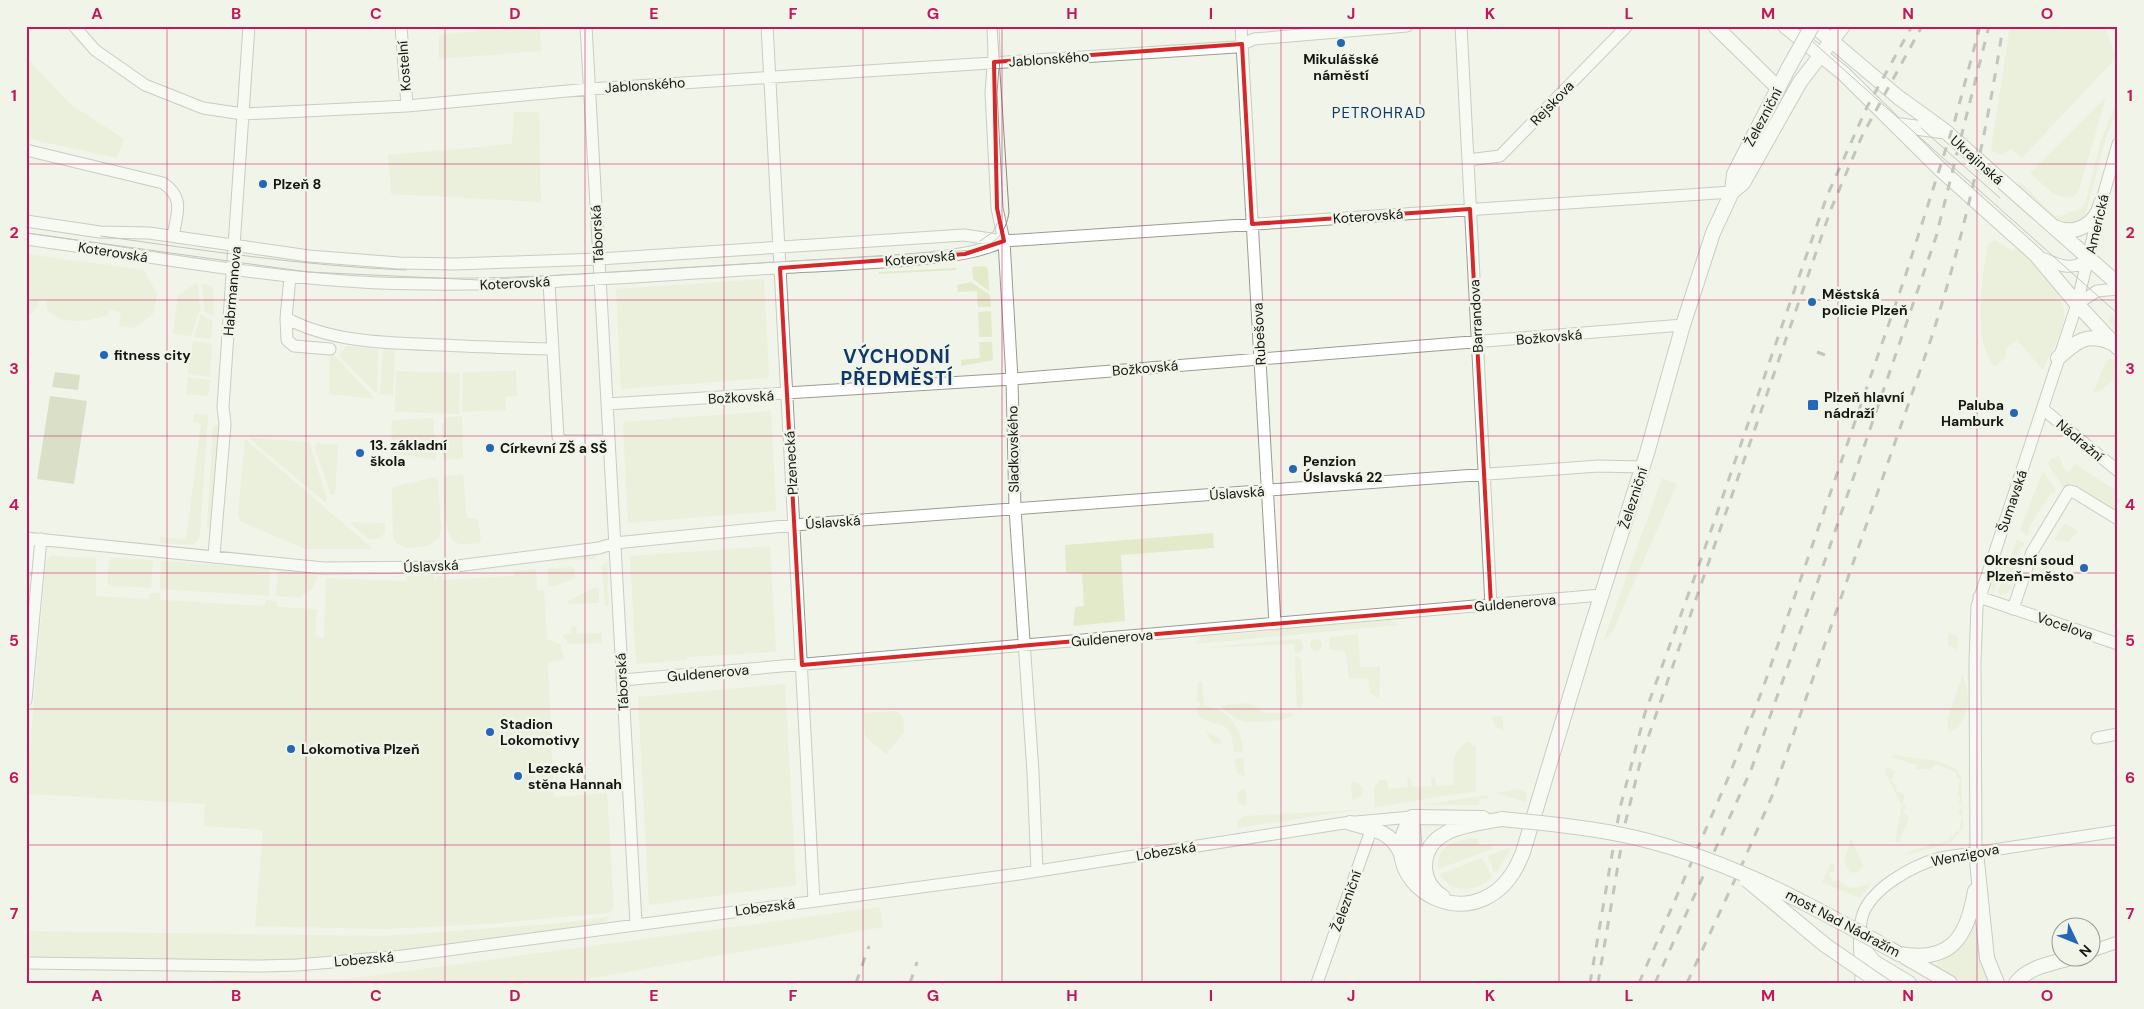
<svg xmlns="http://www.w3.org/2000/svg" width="2144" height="1009" viewBox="0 0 2144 1009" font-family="'DM Sans',sans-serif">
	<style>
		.green { fill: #e2eaca }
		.water { fill: #bec89d }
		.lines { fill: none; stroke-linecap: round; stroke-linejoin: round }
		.minor-casing { stroke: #9a9c92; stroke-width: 13 }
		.major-casing { stroke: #9a9c92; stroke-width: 16 }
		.minor { stroke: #fff; stroke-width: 11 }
		.major { stroke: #fff; stroke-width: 14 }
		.tram { stroke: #8b8d85; stroke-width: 1 }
		.rail { stroke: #8b8d85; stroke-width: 3; stroke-dasharray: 9 9; stroke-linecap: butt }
		.major-bridge-casing { stroke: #9a9c92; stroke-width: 16; stroke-linecap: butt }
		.major-bridge { stroke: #fff; stroke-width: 14 }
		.marked { fill: none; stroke: #d62828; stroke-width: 4; stroke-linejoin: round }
		.grid { fill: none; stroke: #c2185b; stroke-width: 1; stroke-opacity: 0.55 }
		.poi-dot { fill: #2466b7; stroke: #f1f4e9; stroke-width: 2 }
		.labels { text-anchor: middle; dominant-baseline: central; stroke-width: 5; stroke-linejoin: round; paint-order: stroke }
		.street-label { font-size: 14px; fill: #151612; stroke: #f1f4e9 }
		.poi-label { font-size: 14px; font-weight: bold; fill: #151612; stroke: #f1f4e9; text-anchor: start }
		.neighbourhood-label { font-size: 15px; letter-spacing: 1px; fill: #0e386c; stroke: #f1f4e9 }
		.district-label { font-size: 19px; font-weight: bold; letter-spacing: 1px; fill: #0e386c; stroke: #f1f4e9 }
		.neatline { fill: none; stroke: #c2185b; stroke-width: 2 }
		.grid-label { font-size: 16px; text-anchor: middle; font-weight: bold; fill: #c2185b }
	</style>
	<rect width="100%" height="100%" fill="#f1f4e9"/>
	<path class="green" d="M 477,26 L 540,26 L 541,51 L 439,59 L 439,35 L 477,31 Z
		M 2010,26 L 2105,26 L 2116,58 L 2022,158 L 2011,149 L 2001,155 L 1991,150 Z
		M 26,57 L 70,104 L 124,139 L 117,158 L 26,138 Z
		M 2106,97 L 2078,193 L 2071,198 L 2055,195 L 2030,173 Z
		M 2118,98 L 2118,109 L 2107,134 L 2085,216 L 2082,221 L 2061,226 L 2017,188 L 2021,183 L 2055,216 L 2066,215 L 2066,213 L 2081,209 L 2086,202 L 2100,143 Z
		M 514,112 L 539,112 L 541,202 L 391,194 L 388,155 L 512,144 Z
		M 1995,240 L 2012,251 L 2015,250 L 2016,246 C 2031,260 2066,294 2064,315 C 2063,333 2050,353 2043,370 L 2017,340 L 2006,348 L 2006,357 L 1994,367 C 1972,336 1982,280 1988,244 Z
		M 26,254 L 144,270 L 157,294 L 153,314 L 134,328 L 119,326 L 121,312 L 110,310 L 108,315 C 88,321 63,327 47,309 L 47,300 L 39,300 L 37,308 L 30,314 L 26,313 Z
		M 984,266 L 988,268 L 989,291 L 973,279 L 972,267 Z
		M 956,268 L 956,270 L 879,274 L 879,272 Z
		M 764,279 L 769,378 L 621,389 L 616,289 Z
		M 971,282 L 990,295 L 991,307 L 978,307 L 977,291 L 958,292 L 957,285 Z
		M 196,283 L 198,285 L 200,309 L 191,336 L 175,334 L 173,333 L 178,296 Z
		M 206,284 L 213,288 L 214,316 L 205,312 L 202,285 Z
		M 991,311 L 992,337 L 979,337 L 978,312 Z
		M 201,314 L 213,322 L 211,339 L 194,337 Z
		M 2111,314 L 2118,321 L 2118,333 L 2108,320 Z
		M 193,341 L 212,344 L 210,377 L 188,374 Z
		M 979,342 L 992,342 L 993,360 L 961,366 L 961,360 L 980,358 Z
		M 347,346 L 378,349 L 377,394 L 338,355 Z
		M 383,349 L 395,350 L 393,395 L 380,394 Z
		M 330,354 L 333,354 L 375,399 L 329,394 Z
		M 2111,358 L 2118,365 L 2118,382 L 2114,379 L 2100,391 L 2093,393 L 2105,363 Z
		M 396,371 L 460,373 L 459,414 L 395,412 Z
		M 516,371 L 517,396 L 505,397 L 506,410 L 462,412 L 463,372 Z
		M 188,377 L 210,380 L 208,396 L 186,394 Z
		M 771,411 L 776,511 L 628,523 L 623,422 Z
		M 194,414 L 208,415 L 200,535 L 197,542 L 190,545 L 161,543 L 159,537 L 186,539 L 201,424 L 193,422 Z
		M 462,416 L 463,458 L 445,460 L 443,457 L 442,423 L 444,423 L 444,418 Z
		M 433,418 L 436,460 L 391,453 L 392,420 Z
		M 216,425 L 220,426 L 213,531 L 207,527 L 213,426 Z
		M 249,438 L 309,442 L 327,499 L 325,502 Z
		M 245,439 L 372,548 L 373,549 L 305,549 L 240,521 L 238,515 Z
		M 317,443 L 338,445 L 335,495 L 331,495 L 315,447 Z
		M 2059,456 L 2065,471 L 2069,472 L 2075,464 L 2118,492 L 2118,513 L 2076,487 L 2064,489 L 2048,464 L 2050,459 Z
		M 2043,471 L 2056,490 L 2054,494 L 2051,493 L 2028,529 L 2030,531 L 2027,536 L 2020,530 Z
		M 463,474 L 467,518 L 478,519 L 481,538 L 479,543 C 472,543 462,546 455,542 C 444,536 443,491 444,478 L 447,476 Z
		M 435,477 L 438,480 L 441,529 L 439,538 L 428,546 L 407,548 L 396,543 L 393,537 L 392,487 Z
		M 1662,478 L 1677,484 L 1613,631 L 1603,642 Z
		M 352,522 L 385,523 L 385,532 L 380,538 L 370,540 L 351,524 Z
		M 2065,523 L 2078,531 L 2068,542 L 2054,540 Z
		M 1213,533 L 1214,548 L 1121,555 L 1125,621 L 1073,626 L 1075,607 L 1084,606 L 1082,573 L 1066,573 L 1065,545 Z
		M 2017,539 L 2024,543 L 2024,546 L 2020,548 L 2008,584 L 2012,586 L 2007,594 L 2000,595 L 1998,592 Z
		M 770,546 L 776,652 L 687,657 L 687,660 L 636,664 L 630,556 Z
		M 597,554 L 595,559 L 547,561 L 547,558 Z
		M 2006,554 L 2007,554 L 1993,593 L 1991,583 Z
		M 51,556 L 96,558 L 96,596 L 149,599 L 150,593 L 160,593 L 161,600 L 265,606 L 266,600 L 276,601 L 278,607 L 317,609 L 315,636 L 324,638 L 326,578 L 406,581 L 407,576 L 434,575 L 434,580 L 437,580 L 437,576 L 442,576 L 443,580 L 514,576 L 514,571 L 536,569 L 537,590 L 544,590 L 547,639 L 560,644 L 564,660 L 548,663 L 554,797 L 607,793 L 614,908 L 609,913 L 487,924 L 384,929 L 255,926 L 263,830 L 204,826 L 205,804 L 26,794 L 46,561 Z
		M 112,558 L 153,560 L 151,588 L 112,586 L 107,582 L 109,562 Z
		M 2045,560 C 2056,566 2057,573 2053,584 L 2038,579 Z
		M 161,561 L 270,568 L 269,596 L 160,589 Z
		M 607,561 L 609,605 L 605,606 L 602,566 Z
		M 572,567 L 575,570 L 575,578 L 552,587 L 548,585 L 548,569 Z
		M 278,570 L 319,573 L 312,588 L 299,598 L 276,596 Z
		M 596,587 L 599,589 L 599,603 L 567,604 L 568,601 Z
		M 1391,620 L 1399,625 L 1195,644 L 1201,637 Z
		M 571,626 L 576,626 L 577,634 L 602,633 L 602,643 L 569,644 L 562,635 L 571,634 Z
		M 1948,632 L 1958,637 L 1957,650 L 1948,645 Z
		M 1358,634 L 1360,667 L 1380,667 L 1379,698 L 1370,693 L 1368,678 L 1349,679 L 1345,651 L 1329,649 L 1330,637 Z
		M1310 645a6 6 0 1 1 12 0a6 6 0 1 1-12 0Z
		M 1299,639 L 1301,639 L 1303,647 L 1300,653 L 1295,653 L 1294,644 L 1203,648 Z
		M 1297,656 L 1301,659 L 1303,701 L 1300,709 L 1297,707 L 1295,659 Z
		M 1962,676 C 1972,694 1970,723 1949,732 L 1947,721 Z
		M 1198,682 L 1202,682 L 1204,706 C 1227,706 1242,730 1243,752 L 1234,752 C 1232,713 1213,731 1198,714 L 1197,707 L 1200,706 L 1200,702 L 1197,702 Z
		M 785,684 L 796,885 L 649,905 L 638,697 Z
		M 1248,703 L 1265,713 L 1292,713 L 1294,715 C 1286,721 1253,724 1243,721 C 1235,719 1226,711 1220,706 Z
		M 896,711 L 903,717 L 904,733 L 886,754 L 865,736 L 863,713 Z
		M 1502,716 L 1503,716 L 1503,730 L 1495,726 L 1492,717 Z
		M 1205,731 L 1218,737 L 1222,743 L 1214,744 Z
		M 1467,742 L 1471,742 L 1471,746 L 1476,745 L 1476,791 L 1375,807 L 1374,788 L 1380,780 L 1387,780 L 1388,789 L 1408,787 L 1407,779 L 1411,779 L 1412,787 L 1432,786 L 1431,777 L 1435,777 L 1436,786 L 1454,785 C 1454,769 1450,750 1467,742 Z
		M 1893,755 L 1937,761 L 1957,769 L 1961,778 L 1963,828 L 1950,843 L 1906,855 C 1912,848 1925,849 1931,843 L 1935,844 L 1948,841 L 1950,836 L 1953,837 L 1956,831 L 1959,832 L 1962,815 L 1958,814 L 1962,805 L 1958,804 L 1961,797 L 1958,796 L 1960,779 L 1956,777 L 1957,772 L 1934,764 L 1931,769 L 1916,769 L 1917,765 L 1891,757 Z
		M 1243,758 L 1245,775 L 1244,777 L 1237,772 L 1234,759 Z
		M 1887,767 L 1895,771 L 1891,781 L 1897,786 L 1896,791 L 1903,794 L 1905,798 L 1902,804 L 1906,806 L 1903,812 L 1909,818 L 1899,842 L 1895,841 L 1902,806 L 1885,772 Z
		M 1351,782 L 1358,783 L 1363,789 L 1361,796 L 1352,800 Z
		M 1245,788 L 1247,804 L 1244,806 L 1239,803 L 1237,796 L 1239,791 Z
		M 1521,789 L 1527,794 L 1525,802 L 1496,793 Z
		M 1487,795 L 1488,799 L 1480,799 L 1479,805 L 1423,805 Z
		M 1356,810 L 1237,828 L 1238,821 L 1244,816 Z
		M 1478,838 L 1478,845 L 1491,845 L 1493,849 L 1438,869 C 1436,844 1458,840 1478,838 Z
		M 1851,839 L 1863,865 L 1857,873 L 1850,872 L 1844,862 Z
		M 1508,848 L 1510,850 L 1497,872 L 1494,872 L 1488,856 Z
		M 1482,858 L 1492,877 C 1477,892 1451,895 1440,874 Z
		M 1831,863 L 1834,865 L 1834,871 L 1829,873 L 1833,882 L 1838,880 C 1849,892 1860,888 1872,882 L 1860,898 L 1822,882 Z
		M 1977,903 L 1993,983 L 1965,983 L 1935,966 C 1940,959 1947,958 1954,953 C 1970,942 1973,920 1977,903 Z
		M 880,907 L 883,927 L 563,983 L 213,983 L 213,980 L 348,979 Z
		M 610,917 L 599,924 L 486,944 L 293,961 L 26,960 L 26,931 L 383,936 L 552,924 Z"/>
	<path class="water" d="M 55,372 L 80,375 L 78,390 L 52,387 Z
		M 50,396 L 87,401 L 74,484 L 37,479 Z"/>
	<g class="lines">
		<defs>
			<path id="minor" d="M 74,26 L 95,50 L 145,85 L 203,108 L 243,114 L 407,106 L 589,89 L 1236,47 L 1254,39 L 1407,26
				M 401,26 L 407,106
				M 586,26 L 636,923
				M 767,26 L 814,901
				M 993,26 L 994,53 L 991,93 L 997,208 L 1004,241 L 1012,379 L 1015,509 L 1033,772 L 1037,871
				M 1241,26 L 1275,624
				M 1461,26 L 1491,605
				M 26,150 L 163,183 C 185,198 177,213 173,236
				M 1468,160 L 1500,156 L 1627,26
				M 26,221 L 100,232 L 149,233 L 309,256 L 399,263 L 456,264 L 599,259 L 964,235 L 1004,241 L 1732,192
				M 26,239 C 144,255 261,278 379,283 C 511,288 643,276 775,268 C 822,265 870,264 918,259 C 948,256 976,254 1004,241
				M 2037,256 C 2058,264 2069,273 2089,259
				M 290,277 L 286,318 L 287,340 L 294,346 L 330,349
				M 549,282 L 558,437 L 564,441 L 609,441
				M 2077,304 L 2097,291 L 2118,289
				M 286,318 C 332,343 390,343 442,345 C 479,347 515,348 552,349
				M 607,404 L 1012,379 L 1683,325
				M 2043,409 L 2118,471
				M 26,538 L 324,568 L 449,567 L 599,548 L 615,543 L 794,525 L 1598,466 L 1643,467
				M 214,555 L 225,424 L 223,407 L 249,26
				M 26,571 L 29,538
				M 1979,597 L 2118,644
				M 2013,609 L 2032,552 L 2069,491 L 2074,492 L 2118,519
				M 622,680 L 1601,595
				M 26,700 L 41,539
				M 2097,738 L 2118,734
				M 1976,852 L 1975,662 L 1977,606 L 2077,304 L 2101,203 L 2118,144
				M 2092,951 L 2118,942
				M 26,963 L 261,966 L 297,965 L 403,956 L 1019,874 L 1344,823 L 1412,817
				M 1317,983 L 1374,822
				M 1861,983 C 1861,962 1857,937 1862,917 C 1870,888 1914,865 1940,858 L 2118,831"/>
			<path id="major" d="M 1715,26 L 1778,88
				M 1785,26 L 1844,74 L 1941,170 L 2036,255 L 2077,304 L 2118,348
				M 1814,26 L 1898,97 L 1945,131 L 2118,284
				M 1897,125 L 1941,131
				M 1732,192 L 1743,183 L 1800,82 L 1843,26
				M 2054,227 C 2075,236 2096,225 2101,203
				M 2058,358 C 2077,341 2087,332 2112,343
				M 1412,817 C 1364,886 1486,953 1523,852 L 1589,634 L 1647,453 L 1683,325 L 1713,233 L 1732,192 L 1734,174 L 1788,69
				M 1412,817 L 1416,863 L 1423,880
				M 1412,817 L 1483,818
				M 1350,823 C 1372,829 1392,831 1401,854
				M 1976,852 L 1987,958 L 1997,983
				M 1443,897 C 1432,890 1426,881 1425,869 C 1423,827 1472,825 1502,819
				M 1861,946 L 1874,962 L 1909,983
				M 1899,954 C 1951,963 1967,938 1975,891
				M 1905,957 L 1950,983
				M 2016,983 C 2028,967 2050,964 2067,959"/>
		</defs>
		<use href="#minor" class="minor-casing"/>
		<use href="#major" class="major-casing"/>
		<use href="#minor" class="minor"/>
		<use href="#major" class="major"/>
		<path class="tram" d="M 1795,26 L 2118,314
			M 1921,128 L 2000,198
			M 26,233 L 308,272 L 480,280 L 975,250 C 995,245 1006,233 1009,212 L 997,26
			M 101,236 C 202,250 304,266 406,270
			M 980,241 L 993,232 L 1001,216"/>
		<path class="rail" d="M 1817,352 L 1825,355
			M 856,983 L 869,946
			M 910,983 L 917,962
			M 1590,983 L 1620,808 L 1645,713 L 1699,565 L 1827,196 L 1867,107 L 1912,26
			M 1598,983 L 1625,824 L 1642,755 L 1831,209 L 1862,136 L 1922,26
			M 1639,983 L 1729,776 L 1763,688 L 1905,277 L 1955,120 L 1980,26
			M 1655,983 L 1751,770 L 1810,604 L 1936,237 L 1989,26
			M 1687,983 L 1744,860 L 1772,796 L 1931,339 C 1964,236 1987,132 2003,26"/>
		<defs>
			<path id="major-bridge" d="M 1788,69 L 1812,26
				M 1502,819 C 1540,823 1580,826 1618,834 C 1720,854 1809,904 1899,954
				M 1747,880 L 1825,945 L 1880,983"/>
		</defs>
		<use href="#major-bridge" class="major-bridge-casing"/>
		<use href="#major-bridge" class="major-bridge"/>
	</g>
	<path d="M0 0H2144V1009H0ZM 1242,44 L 1252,224 L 1470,209 L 1491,605 L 802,665 L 780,268 L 965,254 L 1004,241 L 997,208 L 994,62 Z" fill="#f1f4e9" fill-opacity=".55" fill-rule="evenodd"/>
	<path class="marked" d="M 1242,44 L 1252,224 L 1470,209 L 1491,605 L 802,665 L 780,268 L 965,254 L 1004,241 L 997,208 L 994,62 Z"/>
	<path class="grid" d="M 167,26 L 167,983M 306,26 L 306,983M 445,26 L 445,983M 585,26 L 585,983M 724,26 L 724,983M 863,26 L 863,983M 1002,26 L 1002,983M 1142,26 L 1142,983M 1281,26 L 1281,983M 1420,26 L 1420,983M 1559,26 L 1559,983M 1699,26 L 1699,983M 1838,26 L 1838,983M 1977,26 L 1977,983M 26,164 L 2118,164M 26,300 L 2118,300M 26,436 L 2118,436M 26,573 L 2118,573M 26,709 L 2118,709M 26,845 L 2118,845"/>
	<g class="poi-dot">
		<circle cx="1341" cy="43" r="5"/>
		<circle cx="263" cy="184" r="5"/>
		<circle cx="1812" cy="302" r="5"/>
		<circle cx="104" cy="355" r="5"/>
		<rect x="1807" y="399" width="12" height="12" rx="2.5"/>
		<circle cx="2014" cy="413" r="5"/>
		<circle cx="490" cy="448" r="5"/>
		<circle cx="360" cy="453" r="5"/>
		<circle cx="1293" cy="469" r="5"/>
		<circle cx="2084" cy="568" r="5"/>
		<circle cx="490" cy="732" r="5"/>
		<circle cx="291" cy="749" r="5"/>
		<circle cx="518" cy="776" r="5"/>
	</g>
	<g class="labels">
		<g class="street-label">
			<text transform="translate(1049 59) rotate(-4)">Jablonského</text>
			<text transform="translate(404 66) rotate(-94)">Kostelní</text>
			<text transform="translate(645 85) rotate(-4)">Jablonského</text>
			<text transform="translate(1552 103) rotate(-46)">Rejskova</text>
			<text transform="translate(1763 117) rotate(-62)">Železniční</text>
			<text transform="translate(1977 160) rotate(42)">Ukrajinská</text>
			<text transform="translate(1368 216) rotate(-4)">Koterovská</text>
			<text transform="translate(2097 224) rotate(-77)">Americká</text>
			<text transform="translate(597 234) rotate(-93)">Táborská</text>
			<text transform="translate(113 252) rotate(9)">Koterovská</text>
			<text transform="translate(920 258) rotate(-5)">Koterovská</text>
			<text transform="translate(515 283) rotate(-3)">Koterovská</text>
			<text transform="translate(232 291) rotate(-85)">Habrmannova</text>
			<text transform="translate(1476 316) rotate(-93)">Barrandova</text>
			<text transform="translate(1259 334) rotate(-93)">Rubešova</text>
			<text transform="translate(1549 337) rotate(-5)">Božkovská</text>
			<text transform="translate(1145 368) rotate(-5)">Božkovská</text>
			<text transform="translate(741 397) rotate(-3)">Božkovská</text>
			<text transform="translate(2080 440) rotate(40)">Nádražní</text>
			<text transform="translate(1013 449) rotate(-91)">Sladkovského</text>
			<text transform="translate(791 463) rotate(-93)">Plzenecká</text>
			<text transform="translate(1237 493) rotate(-4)">Úslavská</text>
			<text transform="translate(1633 498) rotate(-72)">Železniční</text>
			<text transform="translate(2012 501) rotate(-71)">Šumavská</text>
			<text transform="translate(833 522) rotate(-4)">Úslavská</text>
			<text transform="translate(431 566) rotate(-3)">Úslavská</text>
			<text transform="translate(1515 603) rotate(-5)">Guldenerova</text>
			<text transform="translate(2065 626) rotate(19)">Vocelova</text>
			<text transform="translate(1112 638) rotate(-5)">Guldenerova</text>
			<text transform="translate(708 673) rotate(-5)">Guldenerova</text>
			<text transform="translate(622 682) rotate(-93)">Táborská</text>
			<text transform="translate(1166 851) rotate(-9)">Lobezská</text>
			<text transform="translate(1965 855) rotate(-11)">Wenzigova</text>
			<text transform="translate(1346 901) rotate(-70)">Železniční</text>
			<text transform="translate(765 907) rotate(-7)">Lobezská</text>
			<text transform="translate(1843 923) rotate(28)">most Nad Nádražím</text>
			<text transform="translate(364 959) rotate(-5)">Lobezská</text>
		</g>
		<g class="poi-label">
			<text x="1341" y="59" text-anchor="middle">Mikulášské<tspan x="1341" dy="16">náměstí</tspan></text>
			<text x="273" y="184">Plzeň 8</text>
			<text x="1822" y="294">Městská<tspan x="1822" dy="16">policie Plzeň</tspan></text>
			<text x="114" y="355">fitness city</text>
			<text x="1824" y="397">Plzeň hlavní<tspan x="1824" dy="16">nádraží</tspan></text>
			<text x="2004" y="405" text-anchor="end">Paluba<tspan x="2004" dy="16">Hamburk</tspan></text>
			<text x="370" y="445">13. základní<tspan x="370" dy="16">škola</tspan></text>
			<text x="500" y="448">Církevní ZŠ a SŠ</text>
			<text x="1303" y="461">Penzion<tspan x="1303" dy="16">Úslavská 22</tspan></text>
			<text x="2074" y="560" text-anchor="end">Okresní soud<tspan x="2074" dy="16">Plzeň-město</tspan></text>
			<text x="500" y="724">Stadion<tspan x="500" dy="16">Lokomotivy</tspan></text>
			<text x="301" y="749">Lokomotiva Plzeň</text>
			<text x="528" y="768">Lezecká<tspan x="528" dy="16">stěna Hannah</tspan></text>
		</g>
		<g class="neighbourhood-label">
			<text x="1379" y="113">PETROHRAD</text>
		</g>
		<g class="district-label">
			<text x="897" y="356">VÝCHODNÍ<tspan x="897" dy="22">PŘEDMĚSTÍ</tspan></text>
		</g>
	</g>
	<rect width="2144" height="1009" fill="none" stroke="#f1f4e9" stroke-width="55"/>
	<g transform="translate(2076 942) rotate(133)"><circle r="24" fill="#f1f4e9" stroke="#999b93"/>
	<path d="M0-4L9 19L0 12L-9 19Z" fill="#2466b7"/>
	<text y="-8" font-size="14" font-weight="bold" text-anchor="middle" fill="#151612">N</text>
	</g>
	<rect x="28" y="28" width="2088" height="954" class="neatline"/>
	<g class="grid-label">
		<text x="97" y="19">A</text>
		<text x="236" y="19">B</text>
		<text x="376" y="19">C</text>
		<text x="515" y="19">D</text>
		<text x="654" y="19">E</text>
		<text x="793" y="19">F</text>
		<text x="933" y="19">G</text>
		<text x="1072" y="19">H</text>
		<text x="1211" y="19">I</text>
		<text x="1351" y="19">J</text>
		<text x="1490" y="19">K</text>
		<text x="1629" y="19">L</text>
		<text x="1768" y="19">M</text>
		<text x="1908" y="19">N</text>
		<text x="2047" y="19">O</text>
		<text x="14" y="101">1</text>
		<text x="2130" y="101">1</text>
		<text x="14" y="238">2</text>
		<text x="2130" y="238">2</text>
		<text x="14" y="374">3</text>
		<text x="2130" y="374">3</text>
		<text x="14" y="510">4</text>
		<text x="2130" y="510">4</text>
		<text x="14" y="646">5</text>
		<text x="2130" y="646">5</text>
		<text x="14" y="783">6</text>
		<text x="2130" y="783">6</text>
		<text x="14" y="919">7</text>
		<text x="2130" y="919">7</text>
		<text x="97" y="1001">A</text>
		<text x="236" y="1001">B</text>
		<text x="376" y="1001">C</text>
		<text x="515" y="1001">D</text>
		<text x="654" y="1001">E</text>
		<text x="793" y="1001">F</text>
		<text x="933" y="1001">G</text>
		<text x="1072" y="1001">H</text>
		<text x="1211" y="1001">I</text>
		<text x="1351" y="1001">J</text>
		<text x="1490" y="1001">K</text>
		<text x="1629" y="1001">L</text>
		<text x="1768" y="1001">M</text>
		<text x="1908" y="1001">N</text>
		<text x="2047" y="1001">O</text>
	</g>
</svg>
